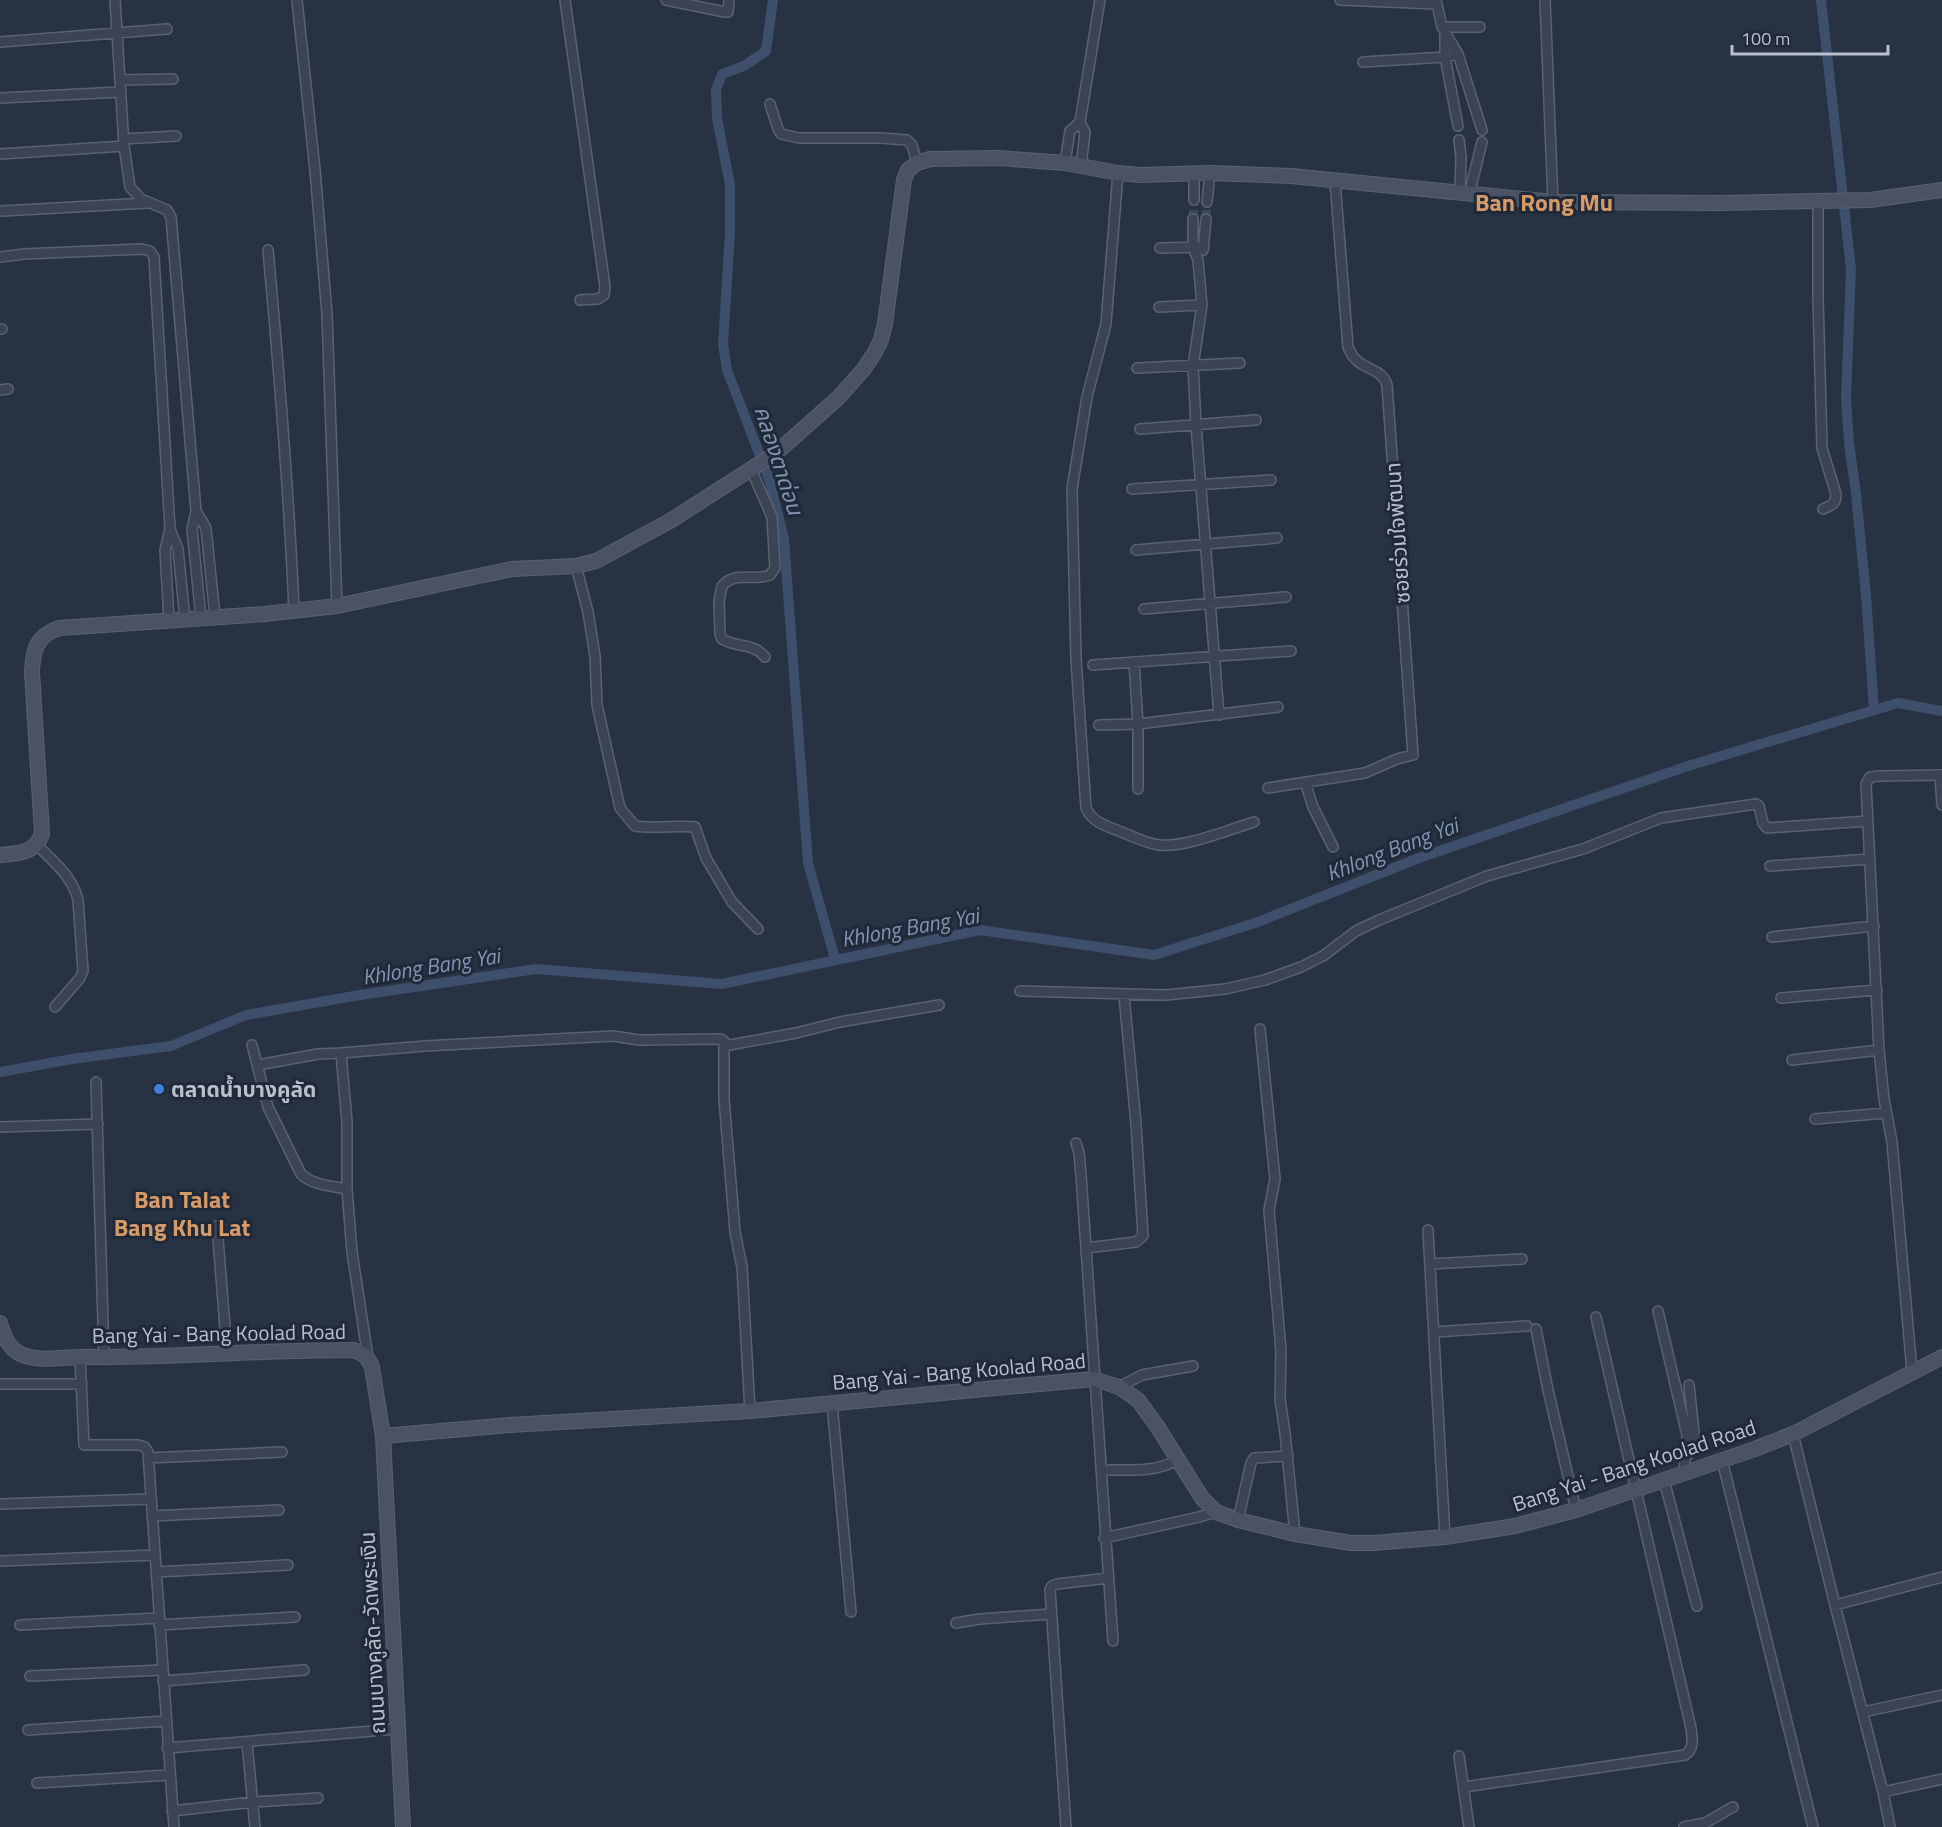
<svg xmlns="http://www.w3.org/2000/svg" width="1942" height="1827" viewBox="0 0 1942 1827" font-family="'Titillium Web','Noto Sans Thai',sans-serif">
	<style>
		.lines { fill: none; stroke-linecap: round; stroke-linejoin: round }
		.canal { stroke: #3d4f6b; stroke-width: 10 }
		.street-tunnel { stroke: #3d4758; stroke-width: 9; stroke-dasharray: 9 4.5; stroke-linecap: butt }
		.street-casing { stroke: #596270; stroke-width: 12 }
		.secondary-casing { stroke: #596270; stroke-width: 16 }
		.street { stroke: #3b4452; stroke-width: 9 }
		.secondary { stroke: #495365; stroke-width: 14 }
		.shop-dot { fill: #3f7fe0; stroke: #202938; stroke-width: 2 }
		.labels { text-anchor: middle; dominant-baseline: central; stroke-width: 6; stroke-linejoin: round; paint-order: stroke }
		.street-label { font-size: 21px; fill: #b8c0cc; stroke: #202938 }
		.poi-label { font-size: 21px; font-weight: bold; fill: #b8c0cc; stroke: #202938; text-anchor: start }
		.water-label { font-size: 22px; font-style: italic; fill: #8095b2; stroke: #202938 }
		.quarter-label { font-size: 24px; font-weight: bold; fill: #d69a69; stroke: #202938 }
	</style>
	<rect width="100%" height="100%" fill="#273243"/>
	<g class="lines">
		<path class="canal" d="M 773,0 L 766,51 L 744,66 L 722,74 L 716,90 L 717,118 L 730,185 L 730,233 L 723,344 L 727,370 L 769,479 L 784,539 L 808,863 L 835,959
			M 1821,0 L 1851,269 L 1846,398 L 1849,443 L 1856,494 L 1866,595 L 1874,710
			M 0,1072 L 72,1059 L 171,1046 L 246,1015 L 360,995 L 536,969 L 722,984 L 980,930 L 1154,955 L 1258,922 L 1419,858 L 1691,765 L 1898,703 L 1942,711"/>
		<path class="street-tunnel" d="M 1193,219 L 1194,200
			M 1206,219 L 1207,202"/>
		<defs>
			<path id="street" d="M 115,0 L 124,146 L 130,187 L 141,199 L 167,210 L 171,217 L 196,511
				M 297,0 L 315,170 L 327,314 L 337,606
				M 565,0 L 605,287 L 604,295 L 598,299 L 580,300
				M 666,0 L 725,12 L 728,12 L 729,0
				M 1340,0 L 1436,4
				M 1436,0 L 1442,27 L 1458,54 L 1482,130
				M 1545,0 L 1553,202
				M 1442,27 L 1480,27
				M 1445,34 L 1445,57 L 1458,126
				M 0,42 L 167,29
				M 1363,62 L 1445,57 L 1458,54
				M 120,80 L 173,79
				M 0,98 L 121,92
				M 770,104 L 778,129 L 781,134 L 799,138 L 880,138 L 907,140 L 912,145 L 917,163
				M 1080,122 L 1085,132 L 1081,166
				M 124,139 L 176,136
				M 1459,140 L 1461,157 L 1460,194
				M 0,154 L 124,146
				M 1065,163 L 1070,131 L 1080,122 L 1100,0
				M 1118,173 L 1106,324 L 1087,397 L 1072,489 L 1076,659 L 1086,808 C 1092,822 1106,826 1119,831 C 1132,836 1145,843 1159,845 C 1184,848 1228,830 1254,822
				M 1194,174 L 1194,200
				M 1469,195 L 1482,142
				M 1818,201 L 1818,297 L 1822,448 L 1836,494 C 1836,504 1832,505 1823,509
				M 1207,202 L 1210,173
				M 2,211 L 147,203
				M 1193,219 L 1193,247 L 1198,260 L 1202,305 L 1193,366 L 1196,425 L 1219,715
				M 1160,248 L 1204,247
				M 268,250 C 279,370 289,490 294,611
				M 1203,250 L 1206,219
				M 0,257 L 24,254 L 142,249 L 150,251 L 154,257 L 170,529
				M 1159,307 L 1202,305
				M 0,329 L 2,329
				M 1137,368 L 1240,363
				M 0,390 L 8,389
				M 1140,429 L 1256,420
				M 751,469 L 772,517 L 775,568 L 770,575 C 752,582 737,570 722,586 L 719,601 L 720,634 L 722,639 C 736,648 753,642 765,657
				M 1132,489 L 1271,480
				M 1136,550 L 1277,538
				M 576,566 L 588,612 L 595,656 L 597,705 L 620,808 L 635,826 C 655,829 675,825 695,827 L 706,858 L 732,902 L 758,929
				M 1144,609 L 1286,597
				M 201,618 L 192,529 L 196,511 L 206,528 L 215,617
				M 169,620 L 165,550 L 170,529 L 178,549 L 185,620
				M 1134,662 L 1138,724 L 1138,789
				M 1093,665 L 1291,651
				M 1099,725 L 1138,724 L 1278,707
				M 1940,775 L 1942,805
				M 1305,782 L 1313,807 L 1333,847
				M 1268,788 L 1365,773 L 1397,759 L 1413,755 L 1387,385 C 1381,365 1357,372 1348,347 L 1335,181
				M 37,845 C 53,861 73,877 78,900 L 83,971 L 80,978 L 55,1007
				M 1770,866 L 1870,859
				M 1772,937 L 1874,926
				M 1020,991 L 1166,995 L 1225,989 L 1265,980 L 1301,967 L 1323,956 L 1356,931 L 1379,920 L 1487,876 L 1583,849 L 1661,818 L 1756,804 L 1759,806 L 1763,823 L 1767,828 L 1868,821
				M 1781,998 L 1877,990
				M 1260,1029 L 1275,1179 L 1269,1210 L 1281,1351 L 1280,1399 L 1285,1433 L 1295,1534
				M 252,1045 L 268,1107 L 301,1174 C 312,1185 331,1186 347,1189
				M 724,1046 L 796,1033 L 840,1022 L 939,1005
				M 341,1053 L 425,1046 L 613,1036 L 639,1040 L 721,1039 L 724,1041 L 724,1099 L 735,1232 L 742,1267 L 750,1411
				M 1792,1060 L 1879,1050
				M 258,1065 L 318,1054 L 341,1053 L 347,1122 L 347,1189 L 352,1252 L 368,1358
				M 96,1082 L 104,1358
				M 1815,1119 L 1886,1113
				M 0,1127 L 98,1124
				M 1076,1143 L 1079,1153 L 1081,1175 L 1113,1641
				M 217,1226 L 227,1353
				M 1428,1230 L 1445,1537
				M 1086,1248 L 1136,1242 L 1143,1236 L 1136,1124 L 1124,995
				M 1430,1264 L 1522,1259
				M 1658,1311 L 1687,1435 L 1687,1447 L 1683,1474
				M 1536,1329 L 1548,1390 L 1576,1510
				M 1434,1332 L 1527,1326
				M 80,1357 L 84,1445 L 138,1445 L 145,1447 L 148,1452 L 174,1827
				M 1912,1372 L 1892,1142 L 1884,1099 L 1879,1050 L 1866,784 L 1870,777 L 1879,776 L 1942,775
				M 0,1384 L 82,1384
				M 1119,1387 L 1142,1375 L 1193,1366
				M 832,1403 L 851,1612
				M 1793,1434 L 1835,1605 L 1883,1792 L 1890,1827
				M 1688,1455 L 1692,1450 L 1695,1442 L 1689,1385
				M 148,1458 L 282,1452
				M 1722,1460 L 1813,1827
				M 1109,1470 C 1134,1470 1155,1472 1178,1460
				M 1664,1480 L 1697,1606
				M 0,1504 L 151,1499
				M 152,1516 L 279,1510
				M 1238,1520 L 1251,1463 L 1254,1458 L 1288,1456
				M 1104,1538 L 1199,1517 L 1216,1512
				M 0,1561 L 155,1555
				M 156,1572 L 288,1565
				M 1835,1605 L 1942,1577
				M 956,1623 L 980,1619 L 1051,1614
				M 20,1625 L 159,1618
				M 159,1625 L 295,1617
				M 30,1676 L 162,1670
				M 163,1681 L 304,1670
				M 1863,1712 L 1942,1695
				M 28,1730 L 165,1721
				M 384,1730 L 398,1729
				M 247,1743 L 255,1827
				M 167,1748 L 373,1731
				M 1459,1756 L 1469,1827
				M 37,1783 L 169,1775
				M 1464,1787 L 1685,1755 C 1695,1749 1692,1738 1691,1728 L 1596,1317
				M 1883,1792 L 1942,1779
				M 172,1811 L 253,1802 L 318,1798
				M 1066,1827 L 1050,1590 L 1052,1586 L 1057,1584 L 1108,1578
				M 1684,1827 L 1705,1823 L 1733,1807"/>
			<path id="secondary" d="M 0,855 C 17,854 37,853 42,833 L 32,672 C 33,650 36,636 59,628 L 265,614 L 337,606 L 512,569 L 576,566 L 596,561 L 670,521 L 776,453 L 838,398 L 863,370 L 874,354 L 881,340 L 885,324 L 904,180 L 908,170 L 917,163 L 930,159 L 999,158 L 1065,163 L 1118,173 L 1140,175 L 1210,173 L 1291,176 L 1553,202 L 1720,203 L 1870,200 L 1942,190
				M 0,1323 C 4,1336 8,1349 23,1355 C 41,1362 63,1357 82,1357 C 172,1358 263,1350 353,1350 C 363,1353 368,1357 372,1367 L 383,1436 L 510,1425 L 750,1411 L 1094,1379 L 1119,1387 L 1138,1400 L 1157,1426 L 1202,1498 L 1216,1512 L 1238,1520 L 1295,1534 L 1351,1543 L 1374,1543 L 1445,1537 L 1515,1526 L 1576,1510 L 1755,1449 L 1793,1434 L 1942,1357
				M 383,1436 L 403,1827"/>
		</defs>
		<use href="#street" class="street-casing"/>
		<use href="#secondary" class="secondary-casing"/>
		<use href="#street" class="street"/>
		<use href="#secondary" class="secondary"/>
	</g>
	<circle class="shop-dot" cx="159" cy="1089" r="6"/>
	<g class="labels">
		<g class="street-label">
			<text transform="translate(1397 533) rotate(-94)">ซอยร่วมใจพัฒนา</text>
			<text transform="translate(219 1333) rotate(-1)">Bang Yai - Bang Koolad Road</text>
			<text transform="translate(959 1371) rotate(-5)">Bang Yai - Bang Koolad Road</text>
			<text transform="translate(1634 1465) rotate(-18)">Bang Yai - Bang Koolad Road</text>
			<text transform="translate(372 1633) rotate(-93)">ถนนบางคูลัด-วัดพระเงิน</text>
		</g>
		<g class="poi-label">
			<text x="171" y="1089">ตลาดน้ำบางคูลัด</text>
		</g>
		<g class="water-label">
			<text transform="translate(779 460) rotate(72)">คลองตาด่อน</text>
			<text transform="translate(1392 849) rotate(-21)">Khlong Bang Yai</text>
			<text transform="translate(910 927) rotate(-10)">Khlong Bang Yai</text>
			<text transform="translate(431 966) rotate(-9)">Khlong Bang Yai</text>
		</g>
		<g class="quarter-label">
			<text x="1544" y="202">Ban Rong Mu</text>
			<text x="182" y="1199">Ban Talat<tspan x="182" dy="28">Bang Khu Lat</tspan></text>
		</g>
	</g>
	<path d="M1732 45v9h156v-9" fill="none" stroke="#b8c0cc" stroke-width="3"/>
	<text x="1741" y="45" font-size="18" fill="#b8c0cc" stroke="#202938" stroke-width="4.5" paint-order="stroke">100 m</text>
</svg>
